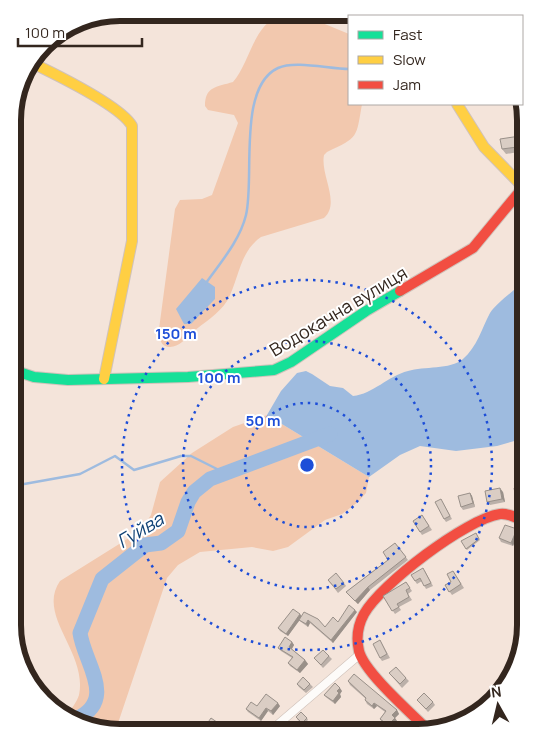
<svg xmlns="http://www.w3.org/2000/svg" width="538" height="745" viewBox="0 0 538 745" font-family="Manrope,sans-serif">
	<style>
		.green { fill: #f2c8ae }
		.water { fill: #9ebbdf }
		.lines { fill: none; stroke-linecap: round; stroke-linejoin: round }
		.stream { stroke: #9ebbdf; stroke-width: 2.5 }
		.river { stroke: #9ebbdf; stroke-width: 15 }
		.street-casing { stroke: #d0c2ba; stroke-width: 9 }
		.fast-casing { stroke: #d0c2ba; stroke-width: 12 }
		.slow-casing { stroke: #d0c2ba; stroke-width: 12 }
		.jam-casing { stroke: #d0c2ba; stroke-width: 12 }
		.street { stroke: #fdfbf9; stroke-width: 8 }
		.fast { stroke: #16e098; stroke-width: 10 }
		.slow { stroke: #ffcf43; stroke-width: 10 }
		.jam { stroke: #f24e42; stroke-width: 10 }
		.wall { fill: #bbb0a9 }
		.shaded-wall { fill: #999089 }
		.building { fill: #dacdc4; stroke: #999089 }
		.ring { fill: none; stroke: #1d4ed8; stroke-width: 2.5; stroke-dasharray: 2.5 5 }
		.labels { text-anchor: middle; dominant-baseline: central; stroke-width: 4; stroke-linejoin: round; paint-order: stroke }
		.street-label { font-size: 18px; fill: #33261e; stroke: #fff }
		.water-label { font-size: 19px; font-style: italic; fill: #104275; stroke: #fff }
		.rim { fill: none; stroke: #33261e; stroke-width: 6 }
		.centre { fill: #1d4ed8; stroke: #fff; stroke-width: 2.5 }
		.ring-label { font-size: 15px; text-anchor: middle; font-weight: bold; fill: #1d4ed8; stroke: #fff; stroke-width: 4; stroke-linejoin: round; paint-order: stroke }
	</style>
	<rect width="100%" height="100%" fill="#f4e4da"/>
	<path class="green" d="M 303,15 L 349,34 L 349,104 L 362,104 C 356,138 359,137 327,152 L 324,155 C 320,175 341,203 324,218 L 261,237 C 239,252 239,280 227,301 C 219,314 203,323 192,333 C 186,338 179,347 170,347 C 160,347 159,337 159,329 L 175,209 L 180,200 L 202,199 L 212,195 L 238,123 L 234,115 L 208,110 L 205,106 C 205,86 217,87 233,82 C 250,62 253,26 279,16 C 286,14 296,15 303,15 Z
		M 267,415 L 369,477 L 366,493 L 358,502 L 342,514 L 325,520 L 288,547 L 273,551 L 252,547 L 200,552 L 178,565 L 167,578 L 115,732 L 107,732 L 67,715 C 71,709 77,702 79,695 C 88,652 36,616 60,581 L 140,531 L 151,515 L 160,482 L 192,453 L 233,427 Z"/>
	<path class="water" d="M 525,268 L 525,442 L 518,440 L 497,446 L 456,451 L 420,446 L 400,455 L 369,477 L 267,415 L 281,391 L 297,373 L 306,371 L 312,374 L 330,386 L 343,388 L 353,396 C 373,394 388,376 408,371 C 424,366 450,370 463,359 C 477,347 482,328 490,313 C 496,304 507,296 515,289 L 520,289 L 519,278 Z
		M 202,278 L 215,287 L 215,299 L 191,324 L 184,324 L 176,309 Z"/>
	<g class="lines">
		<path class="stream" d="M 206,283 C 221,262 240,240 246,215 C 255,178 237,87 278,68 C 295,60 329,69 349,69
			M 13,486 L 80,474 L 115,456 L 134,470 L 181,456 L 191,456 L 225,473"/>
		<path class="river" d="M 76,719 C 118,700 84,663 80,633 L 102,579 L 145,545 L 161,543 L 178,531 L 188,502 L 194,492 L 210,479 L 330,434"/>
		<defs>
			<path id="street" d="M 269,732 L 359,655"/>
			<path id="fast" d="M 13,370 L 34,377 L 68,380 L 188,377 L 274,370 L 291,362 L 366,311 L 400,291"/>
			<path id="slow" d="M 401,14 L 403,16
				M 30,62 C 53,73 121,106 132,126 L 132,241 L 104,379
				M 457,104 L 484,147 L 525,189"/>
			<path id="jam" d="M 400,291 L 473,248 L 525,185
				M 428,730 C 411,713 364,672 359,651 C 356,638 358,625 364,614 C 381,584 466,519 500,514 C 509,513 517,518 525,522"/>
		</defs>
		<use href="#street" class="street-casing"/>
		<use href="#fast" class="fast-casing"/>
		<use href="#slow" class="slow-casing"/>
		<use href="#jam" class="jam-casing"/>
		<use href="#street" class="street"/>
		<use href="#fast" class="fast"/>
		<use href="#slow" class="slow"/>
		<use href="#jam" class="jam"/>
	</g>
	<path class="wall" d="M 526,123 L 525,151 L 506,154 L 502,149 L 520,136 Z
		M 522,487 L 524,490 L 525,497 L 525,507 L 520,507 L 517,504 Z
		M 503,492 L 505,502 L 490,505 L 487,502 Z
		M 470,493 L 472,496 L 475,507 L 463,510 L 461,507 Z
		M 441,499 L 452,519 L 446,522 L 444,519 Z
		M 422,515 L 432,530 L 422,535 L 413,521 Z
		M 517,529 L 519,533 L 513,546 L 501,542 L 499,538 Z
		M 476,533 L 480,540 L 467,550 L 466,549 Z
		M 395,543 L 408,560 L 370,590 L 358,604 L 346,592 L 388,560 Z
		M 425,571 L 433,586 L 426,589 L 422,581 L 417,584 L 411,575 Z
		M 453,571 L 464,588 L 452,595 L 445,585 L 451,582 Z
		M 328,580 L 344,583 L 346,586 L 338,593 Z
		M 406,582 L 412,591 L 408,594 L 412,600 L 399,607 L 401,610 L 395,614 L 383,596 Z
		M 357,612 L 333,643 L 310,623 L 308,627 L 301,622 L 299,620 L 288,636 L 280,631 L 278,628 L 300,614 L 301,616 L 325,627 L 338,622 Z
		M 380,640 L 390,658 L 382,661 L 380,658 Z
		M 292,642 L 294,645 L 292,649 L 305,660 L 308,664 L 300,673 L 290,666 L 288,663 L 292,658 L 281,651 L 278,648 Z
		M 329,656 L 332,659 L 323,668 L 314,658 Z
		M 389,673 L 406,678 L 409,681 L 402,688 Z
		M 348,681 L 397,710 L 399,714 L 395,718 L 397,721 L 390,729 L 382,722 L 380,719 L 385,712 L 377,706 L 374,709 L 367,704 L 365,700 L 366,699 L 350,685 Z
		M 297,684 L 310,684 L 313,687 L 306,693 L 299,687 Z
		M 342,691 L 340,694 L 341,697 L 335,704 L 327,698 L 324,695 Z
		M 417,700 L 433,702 L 435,705 L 428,712 Z
		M 280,706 L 273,715 L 268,711 L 261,721 L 248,712 L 246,709 Z
		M 307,718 L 308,720 L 303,725 L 297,719 Z"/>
	<path class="shaded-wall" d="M 522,487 L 524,490 L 525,497 L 525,504 Z
		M 500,488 L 503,492 L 505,502 L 502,499 Z
		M 470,493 L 472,496 L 475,507 L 473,503 Z
		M 517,529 L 519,533 L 513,546 L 511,543 Z
		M 368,587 L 370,590 L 358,604 L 355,601 Z
		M 355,610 L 357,612 L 333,643 L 331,640 Z
		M 300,614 L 302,617 L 288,636 L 286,634 Z
		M 308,620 L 310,623 L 308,627 L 306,624 Z
		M 292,642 L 294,645 L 291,650 L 289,647 Z
		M 305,660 L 308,664 L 300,673 L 297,670 Z
		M 340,688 L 342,691 L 340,694 L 341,697 L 335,704 L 333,701 L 337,691 Z
		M 278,703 L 280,706 L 273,715 L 271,711 Z
		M 374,703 L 377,706 L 374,709 L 372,706 Z
		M 266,708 L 268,711 L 261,721 L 259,718 Z
		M 397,710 L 399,714 L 395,718 L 397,721 L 390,729 L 388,725 L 392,715 Z
		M 224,727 L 226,731 L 225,732 L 221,732 Z"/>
	<path class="building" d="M 432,13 L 439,16 L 429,16 L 429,15 Z
		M 374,14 L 375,16 L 357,16 L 356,15 Z
		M 526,123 L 525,146 L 502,149 L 500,139 L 520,136 Z
		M 522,487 L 525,503 L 517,504 L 514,488 Z
		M 500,488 L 502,499 L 487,502 L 485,491 Z
		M 470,493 L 473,503 L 461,507 L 458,496 Z
		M 441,499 L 450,516 L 444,519 L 435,502 Z
		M 422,515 L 429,526 L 420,532 L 413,521 Z
		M 505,525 L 517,529 L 511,543 L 499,538 Z
		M 476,533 L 479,539 L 466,549 L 461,541 Z
		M 395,543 L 406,557 L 368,587 L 355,601 L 346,592 L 388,560 L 383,552 Z
		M 423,568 L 431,583 L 424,586 L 420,578 L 415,581 L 411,575 Z
		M 453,571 L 461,584 L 449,592 L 445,585 L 451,582 L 447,574 Z
		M 336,573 L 344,583 L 336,589 L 328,580 Z
		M 406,582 L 410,588 L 406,590 L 409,597 L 397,604 L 399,607 L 392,611 L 383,596 Z
		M 349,605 L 355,610 L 331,640 L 308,620 L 306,624 L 299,620 L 304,612 L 318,619 L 325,627 L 333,617 L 338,622 Z
		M 293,609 L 300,614 L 286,634 L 278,628 Z
		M 285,637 L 292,642 L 289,647 L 305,660 L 297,670 L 288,663 L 293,657 L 278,648 Z
		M 380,640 L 387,654 L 380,658 L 373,644 Z
		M 323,650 L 329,656 L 321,665 L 314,658 Z
		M 396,667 L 406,678 L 400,684 L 389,673 Z
		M 354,674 L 397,710 L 392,715 L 395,718 L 388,725 L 380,719 L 386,711 L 374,703 L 372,706 L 365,700 L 366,698 L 348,681 Z
		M 303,677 L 310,684 L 304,690 L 297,684 Z
		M 335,683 L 340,688 L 337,691 L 339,693 L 333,701 L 324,695 Z
		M 424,693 L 433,702 L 426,709 L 417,700 Z
		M 266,694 L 278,703 L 271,711 L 266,708 L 259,718 L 246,709 L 251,702 L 257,706 Z
		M 301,712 L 307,718 L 302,723 L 296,717 Z
		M 211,718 L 224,727 L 221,732 L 209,732 L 204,728 Z
		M 454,720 L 459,723 L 450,725 Z
		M 233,722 L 247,730 L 246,732 L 235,732 L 229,728 Z
		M 143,726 L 155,731 L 141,732 L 140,731 Z"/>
	<g class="ring">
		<circle cx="307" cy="465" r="62"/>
		<circle cx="307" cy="465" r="124"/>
		<circle cx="307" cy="465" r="185"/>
	</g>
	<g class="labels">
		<g class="street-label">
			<text transform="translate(338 311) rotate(-31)">Водокачна вулиця</text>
		</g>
		<g class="water-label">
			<text transform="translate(140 530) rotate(-31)">Гуйва</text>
		</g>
	</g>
	<path d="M0 0H538V745H0ZM120 21H418A99 99 0 0 1 517 120V625A99 99 0 0 1 418 724H120A99 99 0 0 1 21 625V120A99 99 0 0 1 120 21Z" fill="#fff" fill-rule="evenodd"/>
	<path class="rim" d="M120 21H418A99 99 0 0 1 517 120V625A99 99 0 0 1 418 724H120A99 99 0 0 1 21 625V120A99 99 0 0 1 120 21Z"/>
	<circle cx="307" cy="465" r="8" class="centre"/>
	<g class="ring-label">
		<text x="176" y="339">150 m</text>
		<text x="219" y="383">100 m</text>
		<text x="263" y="426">50 m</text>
	</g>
	<rect x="348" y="15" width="175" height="90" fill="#ffffff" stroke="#ada8a5"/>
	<rect x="358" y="31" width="25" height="8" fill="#16e098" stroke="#ada8a5"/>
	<text x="393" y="40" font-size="15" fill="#33261e">Fast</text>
	<rect x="358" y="56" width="25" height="8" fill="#ffcf43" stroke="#ada8a5"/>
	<text x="393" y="65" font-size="15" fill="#33261e">Slow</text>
	<rect x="358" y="81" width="25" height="8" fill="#f24e42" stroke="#ada8a5"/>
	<text x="393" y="90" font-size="15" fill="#33261e">Jam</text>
	<g transform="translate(498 705) rotate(352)" stroke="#ffffff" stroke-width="4" paint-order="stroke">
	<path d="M0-4L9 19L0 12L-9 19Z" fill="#33261e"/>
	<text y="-8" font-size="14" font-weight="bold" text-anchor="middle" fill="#33261e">N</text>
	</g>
	<path d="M18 38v8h124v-8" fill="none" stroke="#33261e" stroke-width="2.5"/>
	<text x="25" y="38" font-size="15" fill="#33261e" stroke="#ffffff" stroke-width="4" paint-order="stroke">100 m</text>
</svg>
